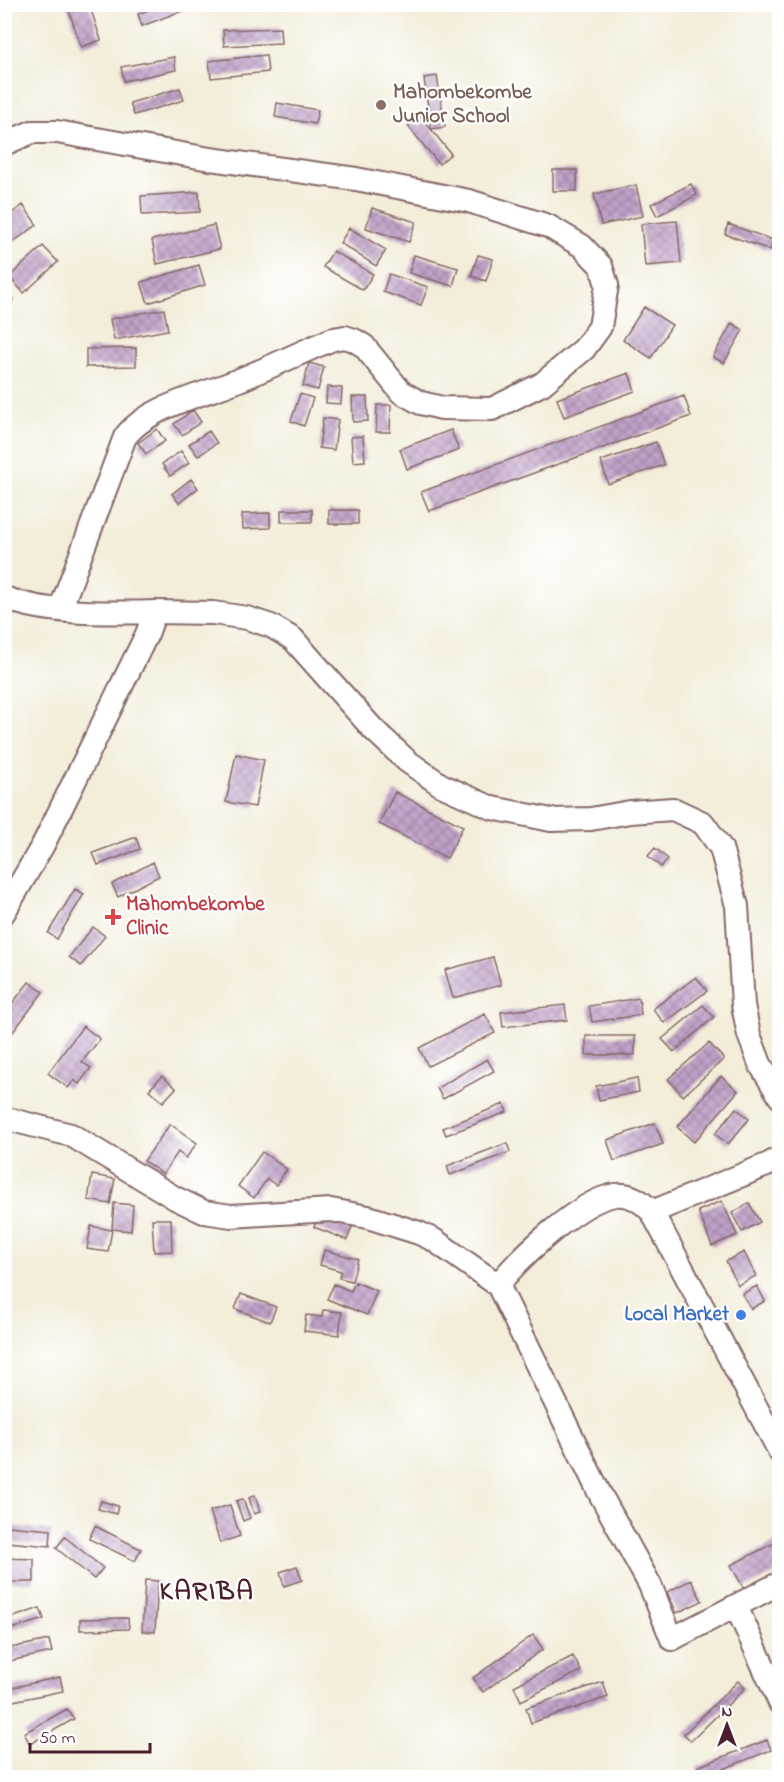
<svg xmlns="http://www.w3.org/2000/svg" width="784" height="1782" viewBox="0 0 784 1782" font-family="'Indie Flower',sans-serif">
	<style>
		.building { fill: url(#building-cross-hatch) }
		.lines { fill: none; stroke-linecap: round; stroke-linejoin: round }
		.minor-casing { stroke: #856768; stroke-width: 26 }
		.minor { stroke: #fff; stroke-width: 22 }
		.education-dot { fill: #8d6e63; stroke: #fff; stroke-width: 2 }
		.health-dot { fill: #e0444e; stroke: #fff; stroke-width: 2 }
		.shop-dot { fill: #3f7fe0; stroke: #fff; stroke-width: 2 }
		.labels { text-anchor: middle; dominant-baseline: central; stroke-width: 4.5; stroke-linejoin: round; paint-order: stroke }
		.education-label { font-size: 21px; font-weight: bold; fill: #785e54; stroke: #fff; text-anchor: start }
		.health-label { font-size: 21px; font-weight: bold; fill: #be3a42; stroke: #fff; text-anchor: start }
		.shop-label { font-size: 21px; font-weight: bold; fill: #366cbe; stroke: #fff; text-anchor: end }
		.district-label { font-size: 27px; font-weight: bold; letter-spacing: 1.5px; fill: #4a1f2b; stroke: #fff }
	</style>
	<defs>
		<pattern id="building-cross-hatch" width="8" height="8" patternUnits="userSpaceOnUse" patternTransform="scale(1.5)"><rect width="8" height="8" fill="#c0a2c9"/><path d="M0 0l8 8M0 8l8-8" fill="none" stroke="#9e83a3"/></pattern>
	</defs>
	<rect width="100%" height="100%" fill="#fff"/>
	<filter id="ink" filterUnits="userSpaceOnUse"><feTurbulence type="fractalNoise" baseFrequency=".0167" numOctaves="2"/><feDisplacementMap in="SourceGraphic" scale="12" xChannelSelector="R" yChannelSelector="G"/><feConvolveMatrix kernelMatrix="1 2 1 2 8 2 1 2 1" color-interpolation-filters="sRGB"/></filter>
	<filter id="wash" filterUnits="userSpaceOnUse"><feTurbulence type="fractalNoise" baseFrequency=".008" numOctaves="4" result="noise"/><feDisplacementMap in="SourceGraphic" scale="24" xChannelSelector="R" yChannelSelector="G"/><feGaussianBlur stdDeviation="1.35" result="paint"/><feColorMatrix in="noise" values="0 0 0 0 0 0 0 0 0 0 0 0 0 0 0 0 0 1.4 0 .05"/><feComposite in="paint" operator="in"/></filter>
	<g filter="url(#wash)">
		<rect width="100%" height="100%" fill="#f3edd9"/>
		<g id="blocks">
			<path class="building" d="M 89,4 L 101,40 L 81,47 L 67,5 Z
				M 163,4 L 191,4 L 192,7 L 142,26 L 138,14 Z
				M 280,28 L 281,43 L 224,46 L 223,30 Z
				M 266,55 L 268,72 L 211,78 L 209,61 Z
				M 174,57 L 176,70 L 124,81 L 121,67 Z
				M 437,76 L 445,127 L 431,129 L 451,154 L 439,164 L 408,126 L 421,116 L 431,129 L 424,78 Z
				M 180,88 L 184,100 L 134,115 L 130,103 Z
				M 277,103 L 318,110 L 315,124 L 275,117 Z
				M 553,170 L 577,170 L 577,191 L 553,191 Z
				M 691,184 L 697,195 L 657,216 L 651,204 Z
				M 636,185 L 643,216 L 601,225 L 594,194 Z
				M 199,192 L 200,212 L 142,215 L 141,196 Z
				M 23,205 L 37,225 L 4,248 L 4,219 Z
				M 372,208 L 416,222 L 409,242 L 366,228 Z
				M 677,221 L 681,263 L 645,266 L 641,224 Z
				M 728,224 L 773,240 L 770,250 L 725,234 Z
				M 214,225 L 220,249 L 157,264 L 152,240 Z
				M 349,228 L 386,250 L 376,266 L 340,243 Z
				M 43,246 L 58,262 L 24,293 L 9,277 Z
				M 333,251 L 373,274 L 363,290 L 323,267 Z
				M 414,255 L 458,268 L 453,286 L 409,273 Z
				M 478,255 L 493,259 L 486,281 L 471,276 Z
				M 199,265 L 205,285 L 148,303 L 141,282 Z
				M 389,274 L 428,287 L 421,305 L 383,292 Z
				M 4,290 L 13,300 L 4,308 Z
				M 644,307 L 672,325 L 651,358 L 623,340 Z
				M 164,309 L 168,330 L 114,340 L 110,319 Z
				M 732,323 L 743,330 L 724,363 L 713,357 Z
				M 136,348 L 136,366 L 86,367 L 86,349 Z
				M 309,363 L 324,367 L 318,390 L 303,386 Z
				M 629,373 L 635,391 L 564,417 L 557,399 Z
				M 327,387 L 342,388 L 341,404 L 326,403 Z
				M 300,394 L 313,398 L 304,426 L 291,421 Z
				M 684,396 L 691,416 L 429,511 L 421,492 Z
				M 352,397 L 367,397 L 368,421 L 353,422 Z
				M 377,405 L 391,405 L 390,432 L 376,432 Z
				M 193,410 L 201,422 L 182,435 L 174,424 Z
				M 323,418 L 338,420 L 334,450 L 319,448 Z
				M 157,429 L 165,441 L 146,454 L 138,443 Z
				M 451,430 L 459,450 L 407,469 L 400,449 Z
				M 209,431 L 217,443 L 198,456 L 189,444 Z
				M 363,436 L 365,461 L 353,462 L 351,437 Z
				M 656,442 L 664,465 L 608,484 L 601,461 Z
				M 181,451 L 189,463 L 170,476 L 162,464 Z
				M 191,479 L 198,488 L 179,503 L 172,494 Z
				M 281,510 L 312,510 L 312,522 L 281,522 Z
				M 329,510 L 358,510 L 358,524 L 329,524 Z
				M 270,513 L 270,528 L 243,529 L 242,514 Z
				M 236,754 L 264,760 L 255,807 L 226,802 Z
				M 395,792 L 463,826 L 447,858 L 379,824 Z
				M 136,837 L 140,849 L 98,865 L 93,853 Z
				M 655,848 L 668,859 L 661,867 L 648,856 Z
				M 153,862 L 159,876 L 118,897 L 112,884 Z
				M 75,889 L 84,894 L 57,939 L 48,933 Z
				M 93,927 L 105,936 L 81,966 L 69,957 Z
				M 493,957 L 501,985 L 453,998 L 445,970 Z
				M 696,977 L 707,991 L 664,1023 L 653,1009 Z
				M 29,982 L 43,992 L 13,1032 L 4,1026 L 4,1014 Z
				M 639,998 L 641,1015 L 592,1022 L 589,1006 Z
				M 565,1005 L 567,1020 L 503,1027 L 501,1012 Z
				M 703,1005 L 714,1017 L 674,1052 L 662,1039 Z
				M 485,1014 L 495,1033 L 428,1066 L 419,1048 Z
				M 83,1026 L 100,1039 L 82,1062 L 91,1068 L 79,1084 L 74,1080 L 68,1088 L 48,1073 Z
				M 586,1036 L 635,1036 L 635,1055 L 586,1055 Z
				M 709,1043 L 724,1059 L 683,1096 L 668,1079 Z
				M 487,1059 L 494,1071 L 443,1099 L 437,1088 Z
				M 162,1076 L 176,1088 L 163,1102 L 149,1090 Z
				M 721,1076 L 738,1091 L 694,1142 L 677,1127 Z
				M 637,1078 L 639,1092 L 599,1100 L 596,1086 Z
				M 504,1104 L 507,1112 L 446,1135 L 443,1128 Z
				M 736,1108 L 749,1119 L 728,1144 L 715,1134 Z
				M 655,1123 L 663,1144 L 614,1161 L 607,1140 Z
				M 170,1124 L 197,1143 L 186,1158 L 178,1152 L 163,1174 L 144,1161 Z
				M 507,1143 L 510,1152 L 450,1175 L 447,1166 Z
				M 262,1152 L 287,1169 L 276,1185 L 267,1179 L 254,1198 L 238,1186 Z
				M 92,1175 L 115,1179 L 110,1204 L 88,1200 Z
				M 722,1201 L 737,1235 L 712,1246 L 698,1211 Z
				M 114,1203 L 133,1205 L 131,1231 L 112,1229 Z
				M 749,1203 L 760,1222 L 742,1232 L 732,1213 Z
				M 323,1206 L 355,1219 L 347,1240 L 314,1227 Z
				M 152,1219 L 171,1219 L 172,1251 L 154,1252 Z
				M 91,1226 L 112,1230 L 108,1252 L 87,1249 Z
				M 324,1250 L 358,1259 L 352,1281 L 339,1278 L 341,1271 L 320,1265 Z
				M 744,1252 L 756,1276 L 738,1285 L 726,1261 Z
				M 355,1282 L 377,1291 L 367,1315 L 327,1299 L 334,1284 L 351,1291 Z
				M 757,1286 L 765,1301 L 751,1309 L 742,1294 Z
				M 241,1294 L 276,1307 L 270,1322 L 235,1309 Z
				M 323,1310 L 342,1312 L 339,1335 L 304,1331 L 306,1315 L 322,1317 Z
				M 255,1495 L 260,1512 L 254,1514 L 249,1498 Z
				M 243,1499 L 250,1518 L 243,1521 L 236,1501 Z
				M 101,1501 L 118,1506 L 116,1514 L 98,1509 Z
				M 230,1505 L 240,1536 L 220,1543 L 210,1511 Z
				M 8,1526 L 51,1530 L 50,1546 L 7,1542 Z
				M 95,1526 L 141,1549 L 135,1561 L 89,1539 Z
				M 65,1537 L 103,1568 L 94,1579 L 56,1548 Z
				M 780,1540 L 780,1571 L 744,1589 L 731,1565 Z
				M 4,1558 L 34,1559 L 34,1582 L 4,1582 Z
				M 297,1566 L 302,1580 L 284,1586 L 280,1572 Z
				M 145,1580 L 158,1581 L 155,1632 L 142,1631 Z
				M 691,1580 L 702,1601 L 677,1613 L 667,1592 Z
				M 40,1608 L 44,1619 L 5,1631 L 5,1620 Z
				M 128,1618 L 129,1629 L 80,1630 L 80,1619 Z
				M 533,1635 L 543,1649 L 483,1692 L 473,1678 Z
				M 49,1640 L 52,1652 L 5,1662 L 5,1649 Z
				M 573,1656 L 581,1671 L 521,1701 L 514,1686 Z
				M 60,1677 L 63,1691 L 13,1701 L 10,1688 Z
				M 738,1681 L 745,1688 L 691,1741 L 684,1734 Z
				M 603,1682 L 608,1697 L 531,1723 L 526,1708 Z
				M 67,1709 L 74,1719 L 30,1744 L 24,1733 Z
				M 767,1740 L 771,1750 L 701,1778 L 697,1767 Z"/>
		</g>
	</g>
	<g filter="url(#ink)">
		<use href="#blocks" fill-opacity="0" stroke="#856768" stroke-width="1.5"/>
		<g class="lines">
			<defs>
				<path id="minor" d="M 4,144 L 32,132 L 57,132 L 210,159 L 356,179 L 469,201 L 548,226 L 582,246 L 601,266 L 607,285 L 600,327 L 584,349 L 542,384 L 492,409 L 442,408 L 421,403 L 401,392 L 364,346 L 354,340 L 345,337 L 333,339 C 301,352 271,367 239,380 C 204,395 148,406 125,437 L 60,610
					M 4,598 C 51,615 106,613 155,612 L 147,634 L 43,845 L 4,912
					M 155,612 L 213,613 L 247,618 L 271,626 L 293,639 L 373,729 L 407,761 L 441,785 L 492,808 L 551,820 L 591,819 L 630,812 L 673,809 L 703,823 L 721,848 L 737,906 L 743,1005 L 749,1035 L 760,1064 L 780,1097
					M 4,1118 L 71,1135 L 175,1198 L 204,1212 L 231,1216 L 331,1210 L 368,1217 L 419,1233 L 434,1240 L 498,1285 L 599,1492 L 650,1585 L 672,1639 L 780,1583
					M 652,1212 L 780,1452
					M 498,1285 C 520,1257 580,1200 615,1195 C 630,1193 642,1201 652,1212 L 769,1164 L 780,1158
					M 736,1606 L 780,1703"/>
			</defs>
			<use href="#minor" class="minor-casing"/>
			<use href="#minor" class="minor"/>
		</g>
	</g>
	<circle class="education-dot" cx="381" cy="105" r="6"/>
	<path class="health-dot" d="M110 908h6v6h6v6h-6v6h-6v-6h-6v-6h6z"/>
	<circle class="shop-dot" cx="741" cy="1315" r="6"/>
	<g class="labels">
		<g class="education-label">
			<text x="393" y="93">Mahombekombe<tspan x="393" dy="24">Junior School</tspan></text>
		</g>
		<g class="health-label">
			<text x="126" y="905">Mahombekombe<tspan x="126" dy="24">Clinic</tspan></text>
		</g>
		<g class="shop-label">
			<text x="729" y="1315">Local Market</text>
		</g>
		<g class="district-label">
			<text x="207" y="1592">KARIBA</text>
		</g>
	</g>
	<rect width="784" height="1782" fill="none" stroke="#fff" stroke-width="24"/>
	<g transform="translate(727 1725)" stroke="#ffffff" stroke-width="4.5" paint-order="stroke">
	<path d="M0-4.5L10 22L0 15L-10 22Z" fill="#4a1f2b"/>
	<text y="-9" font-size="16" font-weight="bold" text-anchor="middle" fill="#4a1f2b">N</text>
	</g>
	<path d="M30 1743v9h120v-9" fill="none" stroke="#4a1f2b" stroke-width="3"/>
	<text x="39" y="1743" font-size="18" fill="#4a1f2b" stroke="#ffffff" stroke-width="4.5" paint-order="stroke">50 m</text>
</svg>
